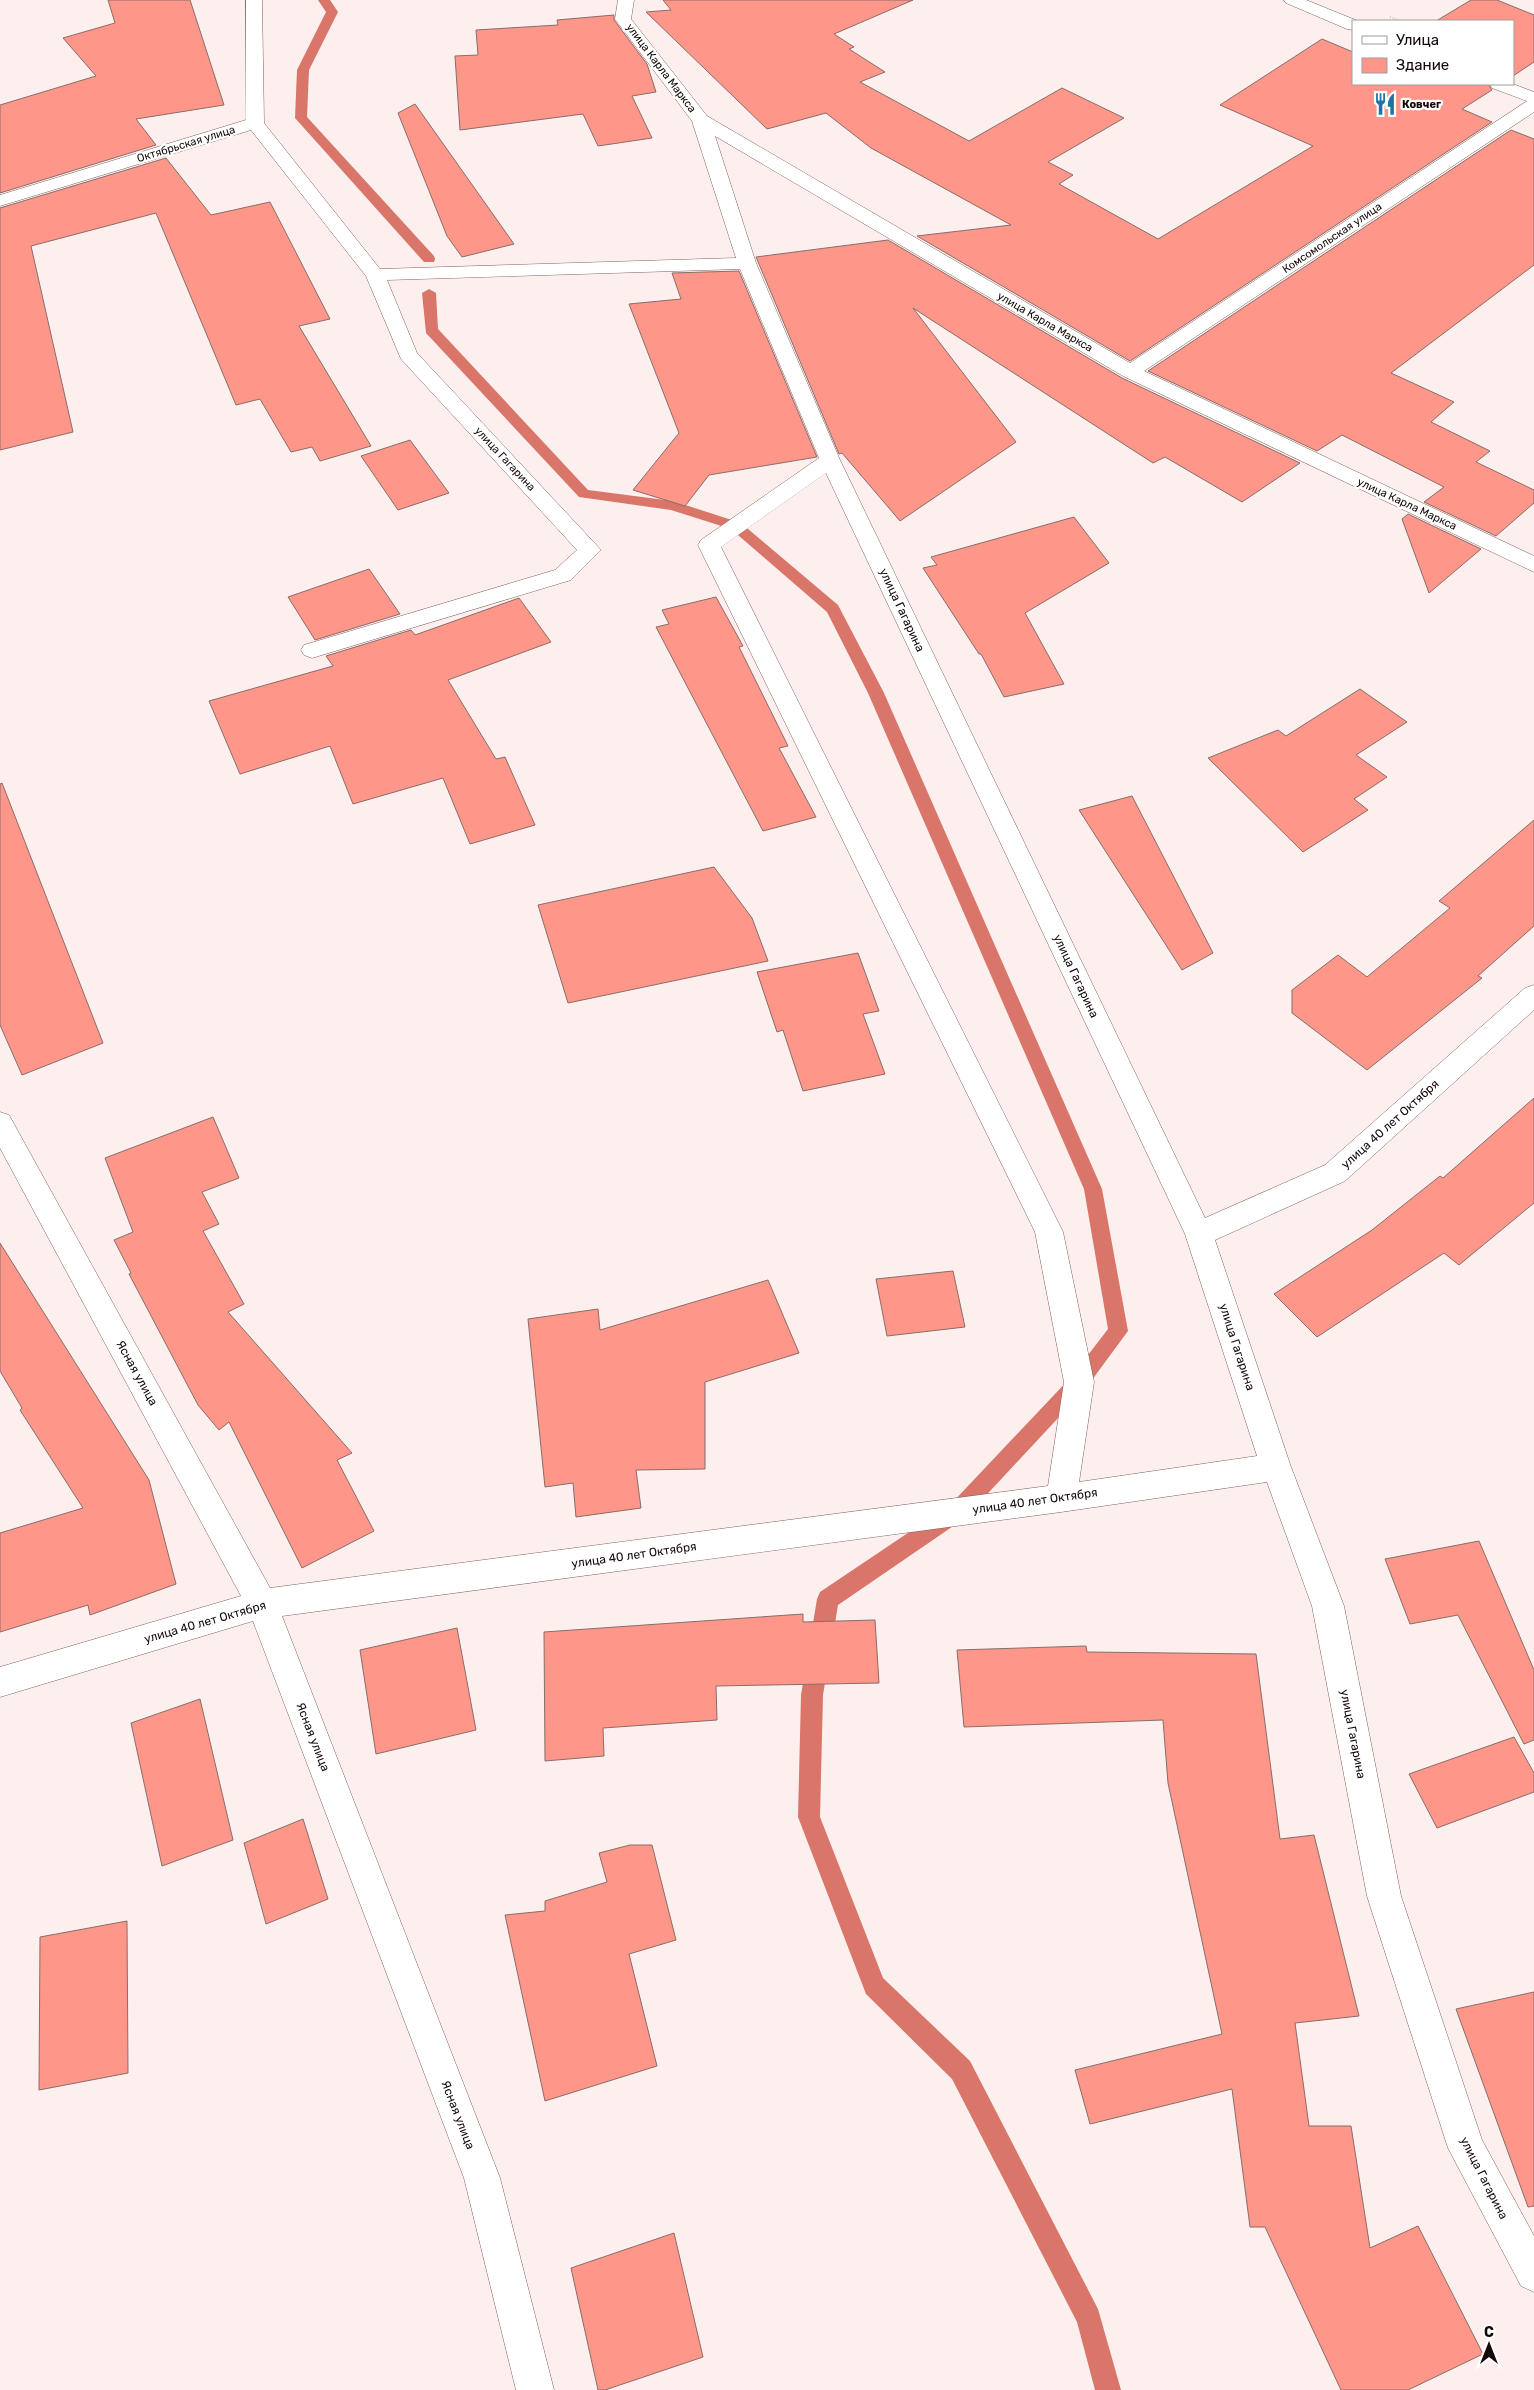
<svg xmlns="http://www.w3.org/2000/svg" width="1534" height="2390" viewBox="0 0 1534 2390" font-family="Rubik,sans-serif">
	<style>
		.lines { fill: none; stroke-linecap: round; stroke-linejoin: round }
		.stream { fill: #d97569; fill-rule: evenodd }
		.building { fill: #fe9689; stroke: #8a6c68 }
		.minor-casing { stroke: #7f615d; stroke-width: 1 }
		.path { stroke: #a69a98; stroke-width: 2; stroke-dasharray: 0.5 2.5; stroke-linecap: butt }
		.minor { fill: #fff; fill-rule: evenodd }
		.labels { text-anchor: middle; dominant-baseline: central; stroke-width: 4.5; stroke-linejoin: round; paint-order: stroke }
		.far-street-label { font-size: 11px; fill: #140908; stroke: #fff }
		.far-poi-label { font-size: 11px; font-weight: bold; fill: #140908; stroke: #fff; text-anchor: start }
		.street-label { font-size: 12px; fill: #140908; stroke: #fff }
	</style>
	<rect width="100%" height="100%" fill="#fdefed"/>
	<g class="lines">
		<path class="stream" d="M 318,0 L 330,0 L 338,12 L 309,70 L 307,117 L 434,256 L 435,259 L 434,262 L 424,262 L 295,118 L 297,70 L 326,12 Z
			M 429,289 L 436,293 L 438,329 L 588,490 L 673,501 L 741,523 L 838,605 L 884,693 L 1102,1189 L 1128,1331 L 1086,1388 L 965,1518 L 838,1605 L 823,1695 L 820,1817 L 883,1978 L 970,2061 L 1098,2309 L 1121,2390 L 1095,2390 L 1077,2322 L 952,2079 L 866,1994 L 798,1817 L 801,1695 L 817,1599 L 820,1592 L 951,1504 L 1072,1376 L 1108,1329 L 1084,1189 L 868,693 L 827,612 L 731,529 L 671,510 L 579,497 L 426,333 L 422,293 Z"/>
	</g>
	<path class="building" d="M 108,0 L 190,0 L 224,105 L 136,119 L 156,145 L 0,193 L 0,105 L 96,76 L 63,38 L 115,23 Z
		M 663,0 L 913,0 L 834,34 L 854,47 L 849,49 L 885,72 L 860,82 L 969,141 L 1062,88 L 1124,118 L 1048,162 L 1073,175 L 1059,184 L 1158,239 L 1313,146 L 1220,105 L 1322,39 L 1353,52 L 1353,84 L 1488,84 L 1492,90 L 1462,109 L 1492,122 L 1130,361 L 917,236 L 1011,225 L 871,148 L 826,113 L 767,129 L 646,12 L 671,10 Z
		M 1471,0 L 1497,0 L 1534,15 L 1534,62 L 1513,76 L 1513,21 L 1436,21 Z
		M 614,15 L 614,20 L 647,64 L 656,92 L 632,96 L 652,138 L 598,146 L 583,114 L 460,130 L 455,56 L 478,55 L 476,30 L 558,25 L 557,20 Z
		M 415,104 L 514,244 L 462,257 L 447,236 L 398,113 Z
		M 1511,130 L 1534,139 L 1534,265 L 1391,373 L 1454,402 L 1431,422 L 1490,451 L 1476,462 L 1534,490 L 1534,503 L 1496,536 L 1424,502 L 1444,487 L 1342,435 L 1317,451 L 1148,371 Z
		M 166,158 L 211,215 L 270,202 L 330,319 L 299,326 L 371,446 L 320,461 L 312,447 L 291,452 L 260,399 L 236,405 L 156,213 L 31,246 L 73,432 L 0,450 L 0,208 Z
		M 888,240 L 1122,378 L 1300,463 L 1242,502 L 1165,457 L 1153,463 L 913,308 L 1016,442 L 900,521 L 842,453 L 839,454 L 756,257 Z
		M 739,271 L 817,457 L 709,475 L 685,506 L 633,490 L 679,433 L 629,304 L 681,299 L 672,273 Z
		M 410,440 L 449,493 L 398,510 L 361,456 Z
		M 1408,514 L 1481,549 L 1429,593 L 1402,519 Z
		M 1074,517 L 1109,563 L 1025,613 L 1064,684 L 1004,697 L 981,654 L 979,654 L 923,568 L 937,565 L 931,557 Z
		M 369,569 L 400,614 L 315,640 L 288,597 Z
		M 716,597 L 743,646 L 739,647 L 788,746 L 779,748 L 816,817 L 763,831 L 656,627 L 669,624 L 662,610 Z
		M 519,598 L 551,642 L 448,680 L 496,759 L 505,757 L 535,825 L 470,844 L 443,778 L 353,804 L 330,746 L 240,774 L 209,701 L 333,666 L 326,656 L 411,630 L 415,635 Z
		M 1360,689 L 1407,722 L 1356,755 L 1387,777 L 1354,799 L 1368,810 L 1303,852 L 1208,758 L 1278,730 L 1286,736 Z
		M 2,783 L 103,1043 L 22,1075 L 0,1025 L 0,784 Z
		M 1132,796 L 1213,953 L 1182,970 L 1079,810 Z
		M 1534,820 L 1534,926 L 1478,976 L 1482,978 L 1367,1070 L 1292,1013 L 1292,990 L 1338,955 L 1367,977 L 1450,908 L 1439,901 Z
		M 714,867 L 752,918 L 768,961 L 568,1003 L 538,905 Z
		M 858,953 L 879,1011 L 863,1014 L 885,1074 L 803,1091 L 783,1030 L 777,1032 L 757,972 Z
		M 1534,1098 L 1534,1203 L 1459,1265 L 1444,1253 L 1317,1337 L 1274,1294 L 1372,1230 L 1440,1176 L 1443,1178 Z
		M 213,1117 L 239,1178 L 202,1192 L 219,1224 L 203,1231 L 244,1304 L 228,1312 L 352,1453 L 337,1460 L 374,1531 L 302,1568 L 229,1422 L 219,1430 L 198,1405 L 129,1274 L 131,1273 L 114,1240 L 133,1232 L 105,1158 Z
		M 0,1243 L 149,1480 L 176,1584 L 90,1615 L 88,1605 L 0,1632 L 0,1533 L 83,1508 L 20,1410 L 22,1408 L 0,1371 Z
		M 953,1271 L 965,1327 L 887,1336 L 876,1279 Z
		M 768,1280 L 799,1353 L 705,1382 L 705,1469 L 636,1470 L 641,1508 L 576,1517 L 573,1483 L 545,1487 L 528,1319 L 598,1309 L 600,1330 Z
		M 1479,1541 L 1534,1670 L 1534,1740 L 1524,1744 L 1458,1615 L 1410,1624 L 1385,1559 Z
		M 803,1614 L 803,1622 L 875,1620 L 879,1683 L 716,1686 L 717,1720 L 603,1728 L 604,1756 L 545,1761 L 544,1632 Z
		M 457,1628 L 476,1730 L 376,1754 L 360,1650 Z
		M 1086,1646 L 1087,1652 L 1256,1654 L 1280,1839 L 1314,1835 L 1359,2016 L 1295,2023 L 1309,2126 L 1351,2126 L 1370,2248 L 1418,2226 L 1483,2354 L 1408,2390 L 1341,2390 L 1265,2227 L 1250,2227 L 1232,2089 L 1090,2124 L 1075,2070 L 1222,2034 L 1168,1783 L 1163,1720 L 964,1727 L 957,1650 Z
		M 200,1699 L 233,1840 L 162,1866 L 131,1723 Z
		M 1514,1737 L 1534,1773 L 1534,1792 L 1437,1828 L 1409,1774 Z
		M 303,1819 L 328,1899 L 266,1924 L 244,1843 Z
		M 630,1845 L 652,1845 L 676,1940 L 629,1954 L 657,2066 L 545,2101 L 505,1915 L 545,1911 L 545,1901 L 607,1882 L 599,1853 Z
		M 127,1921 L 128,2073 L 39,2090 L 40,1937 Z
		M 1534,1992 L 1534,2206 L 1528,2207 L 1456,2009 Z
		M 674,2233 L 703,2357 L 605,2390 L 598,2390 L 571,2268 Z"/>
	<g class="lines">
		<defs>
			<path id="minor" d="M 246,0 L 262,0 L 264,123 L 380,269 L 736,258 L 692,121 L 615,19 L 618,0 L 634,0 L 631,19 L 707,116 L 1130,363 L 1527,101 L 1492,88 L 1490,84 L 1513,84 L 1534,92 L 1534,112 L 1144,371 L 1534,556 L 1534,572 L 1123,376 L 715,136 L 756,263 L 840,460 L 1205,1218 L 1325,1165 L 1525,988 L 1534,985 L 1534,1010 L 1345,1181 L 1215,1240 L 1291,1467 L 1344,1606 L 1401,1896 L 1482,2140 L 1534,2236 L 1534,2292 L 1521,2286 L 1448,2148 L 1367,1896 L 1312,1606 L 1267,1482 L 1061,1512 L 282,1616 L 500,2178 L 554,2390 L 516,2390 L 464,2178 L 253,1621 L 0,1697 L 0,1667 L 241,1596 L 0,1148 L 0,1112 L 9,1115 L 270,1588 L 1048,1486 L 1064,1382 L 1035,1232 L 698,545 L 701,540 L 819,458 L 740,269 L 387,280 L 417,353 L 601,550 L 571,580 L 312,658 L 304,655 L 301,650 L 304,645 L 555,570 L 577,550 L 401,359 L 366,276 L 251,130 L 0,206 L 0,195 L 246,120 ZM 826,473 L 1185,1234 L 1257,1456 L 1079,1482 L 1094,1382 L 1063,1232 L 721,547 Z
				M 1284,0 L 1306,0 L 1358,21 L 1353,21 L 1353,30 L 1347,29 L 1286,3 Z"/>
		</defs>
		<use href="#minor" class="minor-casing"/>
		<path class="path" d="M 1390,17 L 1401,21"/>
		<use href="#minor" class="minor"/>
	</g>
	<defs>
		<symbol id="restaurant-bare" viewBox="-9 -9 18 18"><path d="M-5-6h1v4h1v-4h1v4h1v-4h1v5L-1.5 .5V6h-2V.5L-5-1ZM5-6V6H3V1.5H1.5Q1.5-4 5-6Z" fill="#1d75a4" stroke="#fff" stroke-width="2.5" paint-order="stroke"/></symbol>
	</defs>
	<g fill-rule="evenodd">
		<use href="#restaurant-bare" x="1369" y="88" width="32" height="32"/>
	</g>
	<g class="labels">
		<g class="far-street-label">
			<text transform="translate(661 68) rotate(53)">улица Карла Маркса</text>
			<text transform="translate(186 144) rotate(-17)">Октябрьская улица</text>
			<text transform="translate(1332 238) rotate(-34)">Комсомольская улица</text>
			<text transform="translate(1045 322) rotate(30)">улица Карла Маркса</text>
			<text transform="translate(505 459) rotate(47)">улица Гагарина</text>
			<text transform="translate(1407 504) rotate(25)">улица Карла Маркса</text>
		</g>
		<g class="far-poi-label">
			<text x="1402" y="104">Ковчег</text>
		</g>
		<g class="street-label">
			<text transform="translate(902 610) rotate(65)">улица Гагарина</text>
			<text transform="translate(1076 976) rotate(65)">улица Гагарина</text>
			<text transform="translate(1390 1124) rotate(-42)">улица 40 лет Октября</text>
			<text transform="translate(1237 1347) rotate(72)">улица Гагарина</text>
			<text transform="translate(137 1373) rotate(61)">Ясная улица</text>
			<text transform="translate(1035 1501) rotate(-8)">улица 40 лет Октября</text>
			<text transform="translate(634 1555) rotate(-8)">улица 40 лет Октября</text>
			<text transform="translate(205 1622) rotate(-16)">улица 40 лет Октября</text>
			<text transform="translate(1353 1734) rotate(79)">улица Гагарина</text>
			<text transform="translate(313 1737) rotate(69)">Ясная улица</text>
			<text transform="translate(458 2115) rotate(69)">Ясная улица</text>
			<text transform="translate(1484 2178) rotate(63)">улица Гагарина</text>
		</g>
	</g>
	<rect x="1352" y="20" width="162" height="65" fill="#ffffff" stroke="#a19d9c"/>
	<rect x="1362" y="36" width="25" height="8" fill="#ffffff" stroke="#a19d9c"/>
	<text x="1396" y="45" font-size="15" fill="#140908">Улица</text>
	<rect x="1362" y="58" width="25" height="15" fill="#fe9689" stroke="#a19d9c"/>
	<text x="1396" y="70" font-size="15" fill="#140908">Здание</text>
	<g transform="translate(1489 2345)" stroke="#ffffff" stroke-width="4" paint-order="stroke">
	<path d="M0-4L9 19L0 12L-9 19Z" fill="#140908"/>
	<text y="-8" font-size="14" font-weight="bold" text-anchor="middle" fill="#140908">С</text>
	</g>
</svg>
